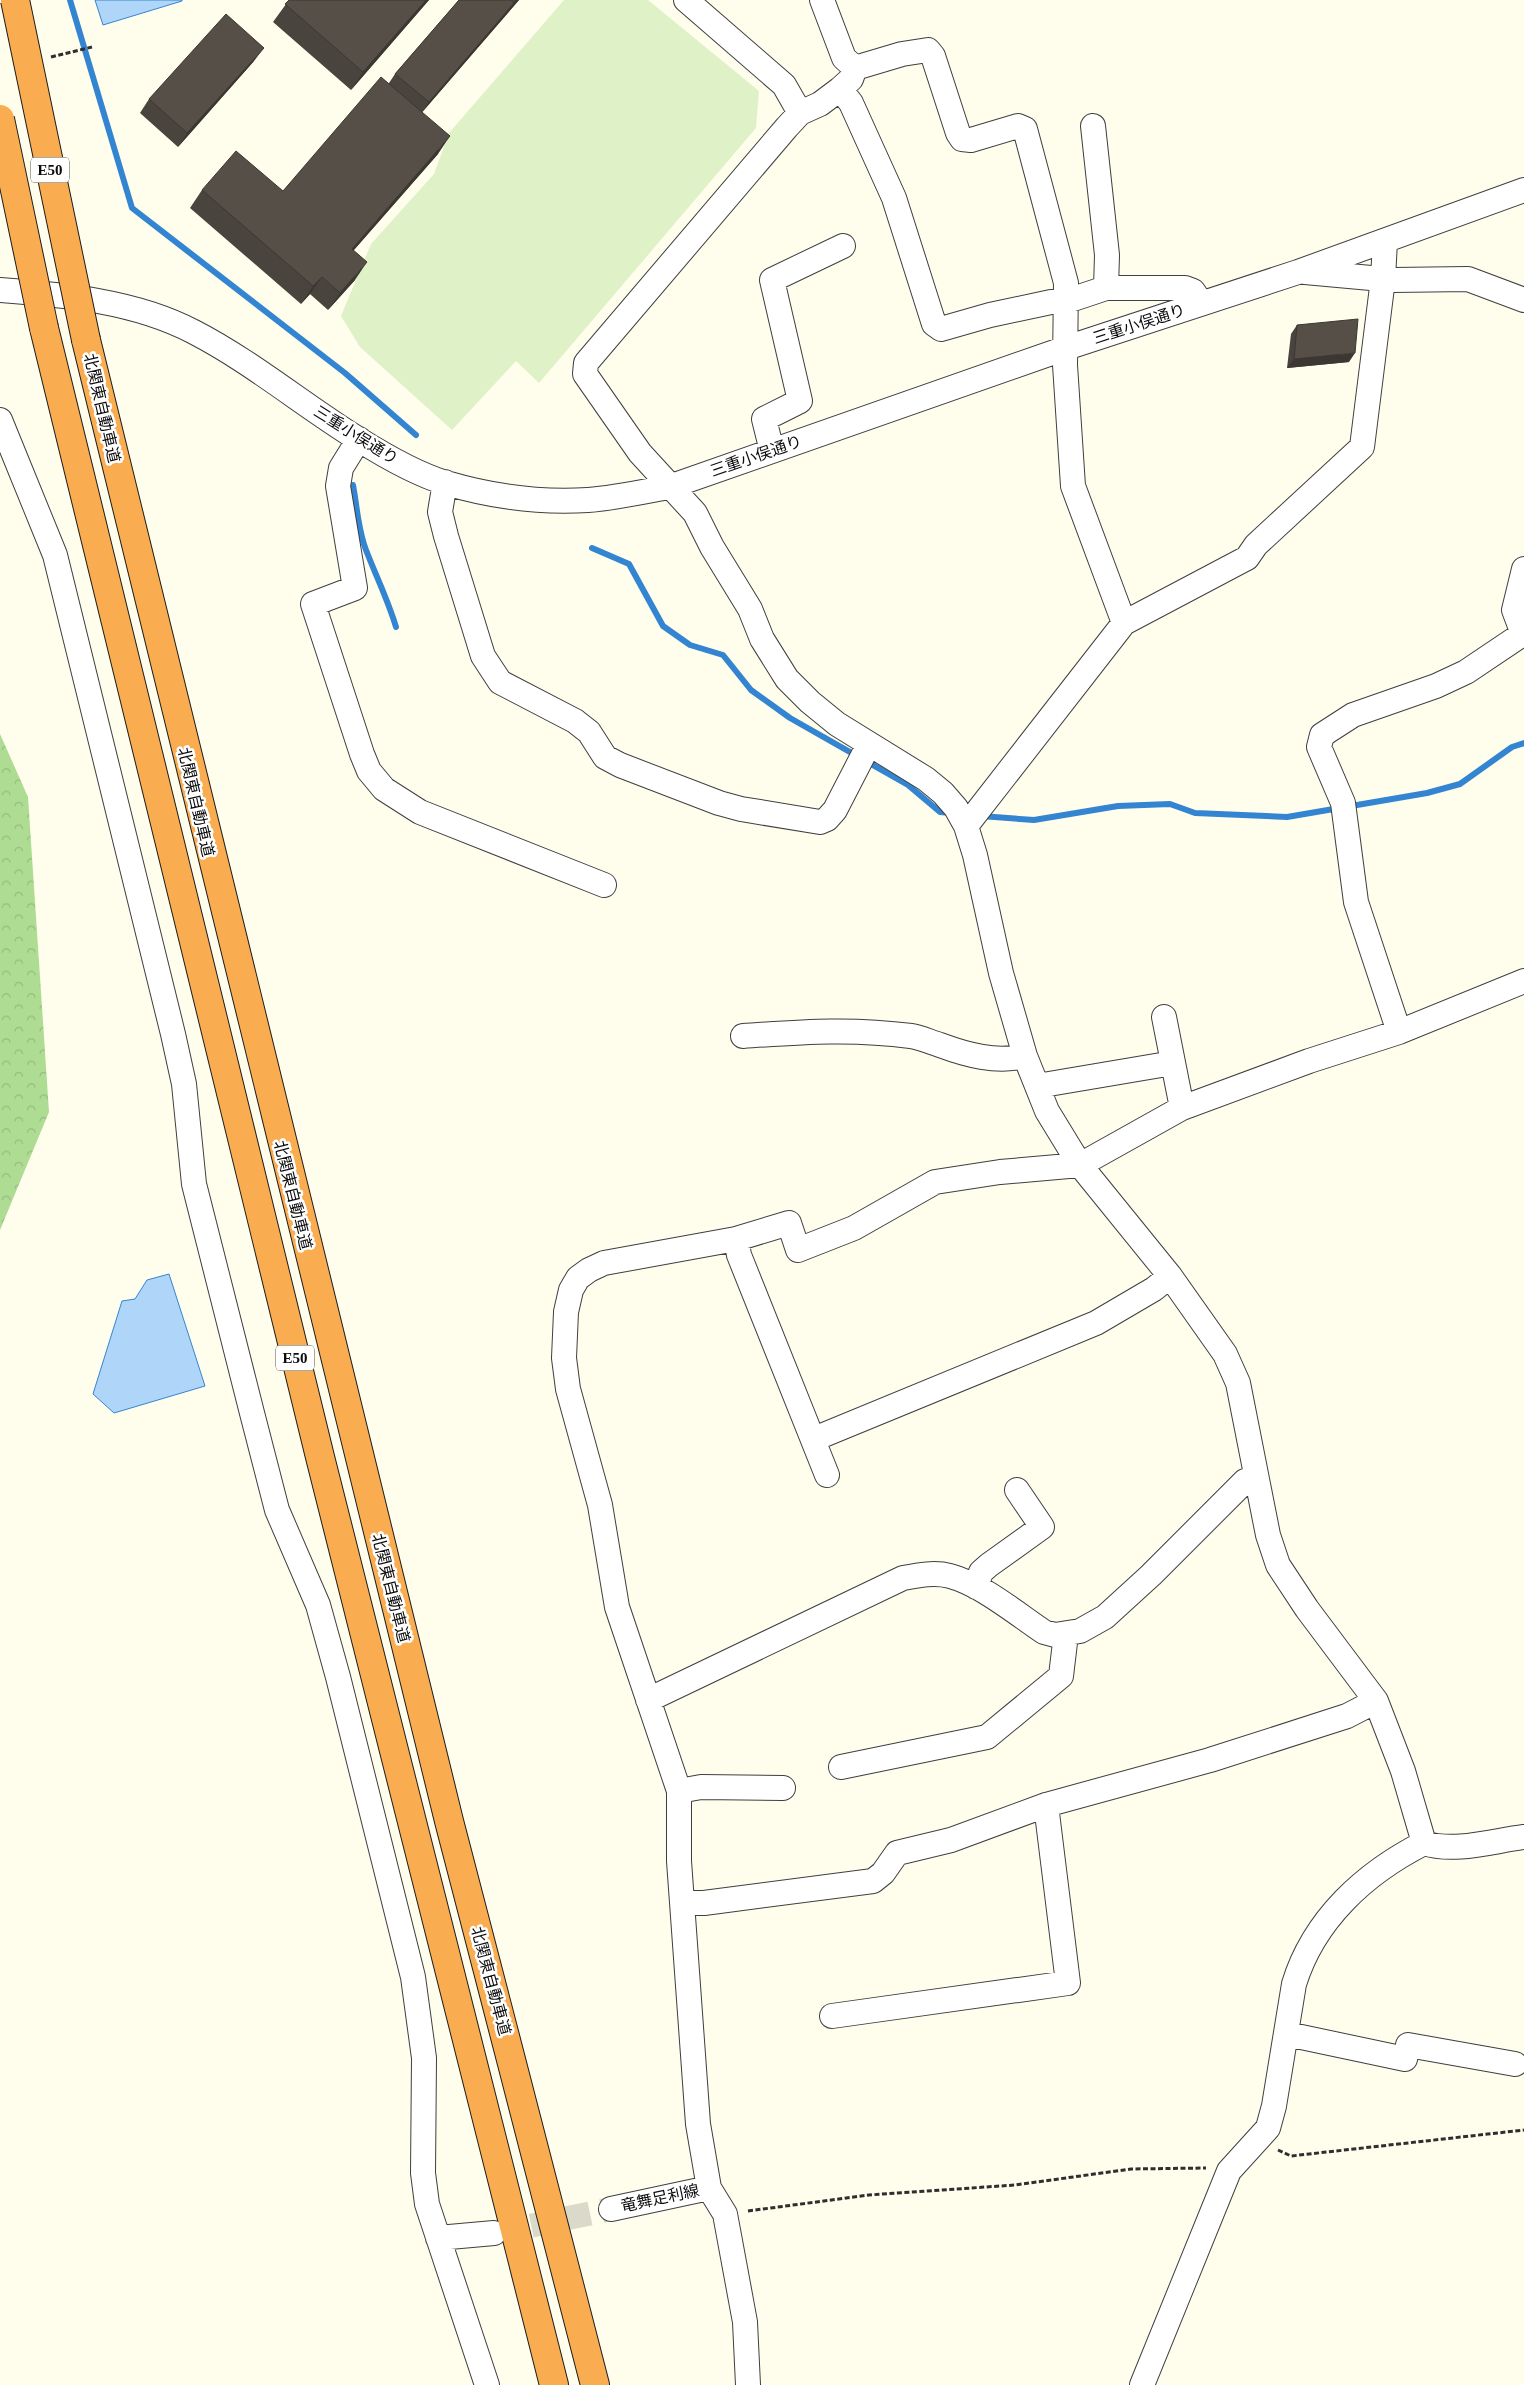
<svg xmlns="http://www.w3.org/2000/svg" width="1524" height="2385" viewBox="0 0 1524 2385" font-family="'Times New Roman','Noto Sans JP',serif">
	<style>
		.forest { fill: url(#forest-crowns) }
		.pitch { fill: #dff1c7 }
		.water { fill: #afd6f8; stroke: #3385d2 }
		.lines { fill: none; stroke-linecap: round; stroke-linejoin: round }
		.stream { stroke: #3385d2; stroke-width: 6 }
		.minor-tunnel { stroke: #dbd9ca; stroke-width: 24; stroke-dasharray: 24 12; stroke-linecap: butt }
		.minor-casing { stroke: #3f3f3f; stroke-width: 26 }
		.highway-casing { stroke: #1d1d1d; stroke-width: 30 }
		.path { stroke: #2e2e2e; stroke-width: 3; stroke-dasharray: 5 2.5; stroke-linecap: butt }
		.minor { stroke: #fff; stroke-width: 24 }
		.highway { stroke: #f9ac50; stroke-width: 28 }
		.highway-bridge-casing { stroke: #1d1d1d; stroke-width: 30; stroke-linecap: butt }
		.highway-bridge { stroke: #f9ac50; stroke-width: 28 }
		.wall { fill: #49443e }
		.shaded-wall { fill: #3c3732 }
		.building { fill: #554f48; stroke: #3c3732 }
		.labels { text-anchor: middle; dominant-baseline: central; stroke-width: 5; stroke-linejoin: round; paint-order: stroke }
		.shield { fill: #fff; stroke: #555; stroke-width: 1 }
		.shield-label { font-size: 15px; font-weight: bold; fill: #0c0c0c }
		.street-label { font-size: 16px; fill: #0c0c0c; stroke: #fff }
	</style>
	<defs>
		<pattern id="forest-crowns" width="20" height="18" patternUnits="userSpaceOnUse" patternTransform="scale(1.25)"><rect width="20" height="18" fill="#aedc93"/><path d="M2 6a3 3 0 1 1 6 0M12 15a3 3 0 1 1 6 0" fill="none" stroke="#94bc7e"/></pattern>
	</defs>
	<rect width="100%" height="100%" fill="#fffdec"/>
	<path class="forest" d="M 0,734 L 28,797 L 49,1112 L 0,1230 Z"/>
	<path class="pitch" d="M 564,0 L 648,0 L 759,91 L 756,128 L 539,383 L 516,361 L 452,430 L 360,347 L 341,316 L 371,244 L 434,174 L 449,133 Z"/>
	<path class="water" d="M 95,0 L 182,0 L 182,1 L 103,25 Z
		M 169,1274 L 205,1386 L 114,1413 L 93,1394 L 122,1301 L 135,1299 L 147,1280 Z"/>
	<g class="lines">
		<path class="stream" d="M 70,0 L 132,208 L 345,373 L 416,435
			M 353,485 C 357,506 358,530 366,550 C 376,576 388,600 396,627
			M 592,548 L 629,564 L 663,626 L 690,645 L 723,655 L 751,690 L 790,718 L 908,785 L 940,812 L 951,813
			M 981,816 L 1034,820 L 1118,806 L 1170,804 L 1195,813 L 1287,817 L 1427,793 L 1460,784 L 1512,747 L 1524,743"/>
		<path class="minor-tunnel" d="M 496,2233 L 611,2209"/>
		<defs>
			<path id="minor" d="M 686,0 L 784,85 L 800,113
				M 822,0 L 844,58 L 855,68
				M 855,68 L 851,79 L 840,89 L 820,104 L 800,113 L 787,127 L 586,363 L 585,374 L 640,453 L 695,513 L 712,547 L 750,609 L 762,639 L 787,679 L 810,702 L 837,724 L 926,779 L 943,793 L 956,808 L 966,826 L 975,855 L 1001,973 L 1025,1056 L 1047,1111 L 1080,1165 L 1170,1276 L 1225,1354 L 1238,1383 L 1268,1535 L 1278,1565 L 1307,1609 L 1376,1701 L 1403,1771 L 1424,1843
				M 855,68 L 902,54 L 928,50 L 933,56 L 958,133 L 962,139 L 971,140 L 1018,126 L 1025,129 L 1066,283 L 1065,365 L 1073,486 L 1124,623
				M 840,89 L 851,103 L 894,198 L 934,324 L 941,329 L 990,315 L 1051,302 L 1064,302 L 1106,288 L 1185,288 L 1193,291 L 1201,303
				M 1093,126 L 1107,255 L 1106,288
				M 1305,272 L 1393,280 L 1468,279 L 1524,300
				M 0,290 C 65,295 135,301 194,332 C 252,362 303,405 358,439 C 385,456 416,474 446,483 C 490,496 541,503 588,500 C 615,498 642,492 669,487 L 1066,348 L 1298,272 L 1524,190
				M 0,420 L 55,555 L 173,1034 L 184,1084 L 194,1184 L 252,1413 L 277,1510 L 318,1605 L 338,1677 L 413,1977 L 424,2058 L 423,2173 L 427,2204 L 487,2385
				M 359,439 L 341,468 L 338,486 L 355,588 L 313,604 L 362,754 L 369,771 L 384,789 L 420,812 L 604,885
				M 772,451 L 764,419 L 800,401 L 772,280 L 843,246
				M 445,482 L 440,512 L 446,536 L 483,656 L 500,682 L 575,721 L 589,732 L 605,757 L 620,765 L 719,803 L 741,809 L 820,822 L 827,819 L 835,810 L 869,744
				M 1523,634 L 1514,610 L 1524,569
				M 966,826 L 1124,623 L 1247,558 L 1256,545 L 1362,447 L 1383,279 L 1385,241
				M 1164,1017 L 1182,1108
				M 1399,1032 L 1356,902 L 1343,803 L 1319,747 L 1322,735 L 1353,715 L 1436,686 L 1466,672 L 1524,633
				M 743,1036 C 802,1032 851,1028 911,1036 C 920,1037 930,1042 940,1045 C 967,1055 996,1063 1025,1056
				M 1037,1086 L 1173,1063
				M 736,1239 L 789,1223 L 798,1250 L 854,1228 L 935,1182 L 1000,1172 L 1080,1165 L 1182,1108 L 1309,1061 L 1399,1032 L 1524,981
				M 814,1439 L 1096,1323 L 1154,1289 L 1170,1276
				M 976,1587 L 981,1572 L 989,1565 L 1042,1527 L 1017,1490
				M 648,1700 L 903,1578 C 919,1575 935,1572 950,1576 C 981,1584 1017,1614 1044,1632 L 1055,1635 L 1080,1631 L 1105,1617 L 1151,1575 L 1245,1481 L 1256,1477
				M 841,1767 L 987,1737 L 1061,1676 L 1066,1634
				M 679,1791 L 701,1787 L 783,1788
				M 683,1903 L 704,1903 L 873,1881 L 883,1873 L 897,1853 L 951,1840 L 1046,1805 L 1210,1760 L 1347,1716 L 1376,1701
				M 832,2016 L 1068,1983 L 1046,1805
				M 1287,2034 L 1405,2059 L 1408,2045 L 1515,2064
				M 611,2209 L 709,2188
				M 438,2238 L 494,2233
				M 748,2385 L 745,2322 L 725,2214 L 709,2188 L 698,2124 L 679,1861 L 679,1791 L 617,1607 L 600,1505 L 568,1389 L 564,1358 L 566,1312 L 571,1290 L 578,1278 L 589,1270 L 604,1263 L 736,1239 L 739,1255 L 827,1475
				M 1142,2385 L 1229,2171 L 1268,2128 L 1274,2106 L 1294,1984 C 1314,1919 1365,1873 1424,1843 C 1455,1853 1492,1841 1524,1837"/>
			<path id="highway" d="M 44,328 L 320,1457 L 554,2385
				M 86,340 C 204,834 324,1328 449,1821 C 497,2009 548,2197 595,2385"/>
		</defs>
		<use href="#minor" class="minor-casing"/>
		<use href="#highway" class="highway-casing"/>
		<path class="path" d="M 51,57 L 92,47
			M 1278,2150 L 1291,2156 L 1524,2130
			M 748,2211 L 869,2195 L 1015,2185 L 1131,2169 L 1206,2168"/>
		<use href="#minor" class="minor"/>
		<use href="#highway" class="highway"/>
		<defs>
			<path id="highway-bridge" d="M 15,0 L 86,340
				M 0,119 L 44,328"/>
		</defs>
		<use href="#highway-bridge" class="highway-bridge-casing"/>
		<use href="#highway-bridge" class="highway-bridge"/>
	</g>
	<path class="wall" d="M 289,0 L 429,0 L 351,90 L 273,22 Z
		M 459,0 L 519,0 L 422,112 L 438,154 L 353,251 L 355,280 L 328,310 L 310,294 L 301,304 L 190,208 L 202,190 L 283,191 L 389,83 L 395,74 Z
		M 254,61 L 178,147 L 140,113 L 149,99 Z
		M 1297,325 L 1349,362 L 1287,368 L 1291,334 Z"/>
	<path class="shaded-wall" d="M 426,0 L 429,0 L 351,90 L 363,72 Z
		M 516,0 L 519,0 L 419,116 L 429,102 Z
		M 264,48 L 254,61 L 178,147 L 187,133 Z
		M 450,136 L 438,154 L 339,267 L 352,249 Z
		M 367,262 L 355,280 L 328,310 L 340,293 Z
		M 322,277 L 310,294 L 301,304 L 313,286 Z
		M 1355,353 L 1349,362 L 1287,368 L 1294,359 Z"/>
	<path class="building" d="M 289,0 L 426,0 L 363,72 L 285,4 Z
		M 459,0 L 511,0 L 514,3 L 429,102 L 395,74 Z
		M 226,14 L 264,48 L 187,133 L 149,99 Z
		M 381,77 L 450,136 L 352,249 L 367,262 L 340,293 L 322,277 L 313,286 L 202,190 L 236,151 L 283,191 Z
		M 1358,319 L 1355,353 L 1294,359 L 1297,325 Z"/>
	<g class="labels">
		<g class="shield">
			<rect x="31" y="157.5" width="38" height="25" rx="4"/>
			<rect x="276" y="1345.5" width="38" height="25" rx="4"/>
		</g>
		<g class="shield-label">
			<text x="50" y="170">E50</text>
			<text x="295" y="1358">E50</text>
		</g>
		<g class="street-label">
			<text transform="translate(1139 324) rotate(-18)">三重小俣通り</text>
			<text transform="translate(102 408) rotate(77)">北関東自動車道</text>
			<text transform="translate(356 435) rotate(32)">三重小俣通り</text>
			<text transform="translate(756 456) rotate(-19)">三重小俣通り</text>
			<text transform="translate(196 802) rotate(77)">北関東自動車道</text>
			<text transform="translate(293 1195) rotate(76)">北関東自動車道</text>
			<text transform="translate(391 1588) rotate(76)">北関東自動車道</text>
			<text transform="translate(491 1981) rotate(75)">北関東自動車道</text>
			<text transform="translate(660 2198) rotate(-12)">竜舞足利線</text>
		</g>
	</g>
</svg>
